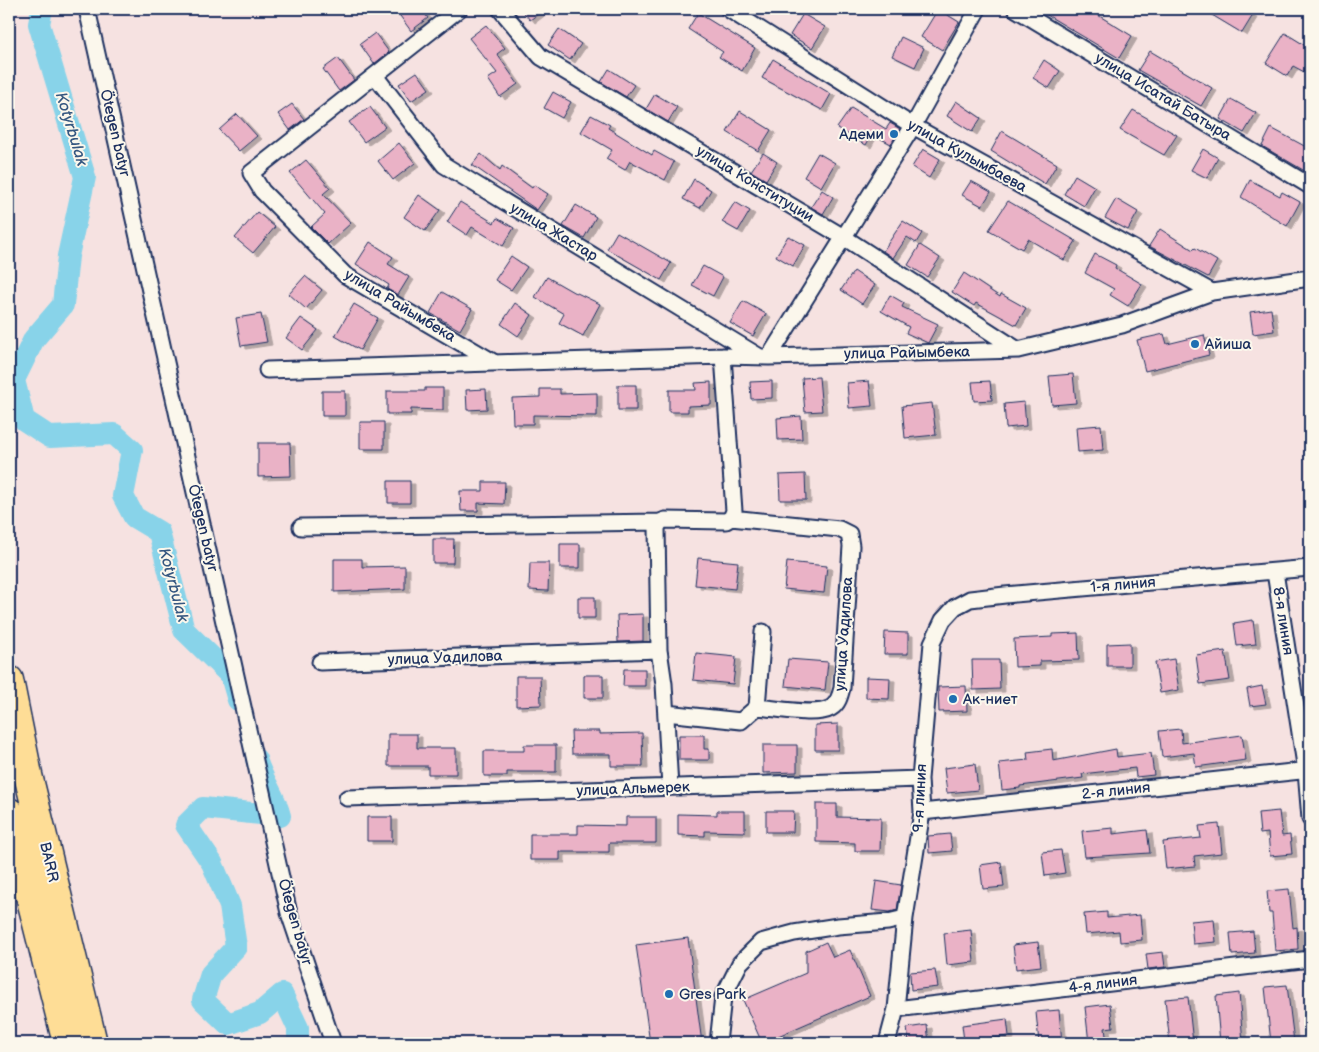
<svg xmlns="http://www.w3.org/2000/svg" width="1319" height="1052" viewBox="0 0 1319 1052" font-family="'Balsamiq Sans',sans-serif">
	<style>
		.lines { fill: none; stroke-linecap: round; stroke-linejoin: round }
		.river { stroke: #88d3e9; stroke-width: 22 }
		.building { fill: #eab2c6; stroke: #1b2f5e; filter: url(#shadow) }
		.minor-casing { stroke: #1b2f5e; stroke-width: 19 }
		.motorway-casing { stroke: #1b2f5e; stroke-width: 31 }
		.minor { stroke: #fbf7ec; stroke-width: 15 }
		.motorway { stroke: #fedd96; stroke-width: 28 }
		.poi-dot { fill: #1f6fb2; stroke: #fbf7ec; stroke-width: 2 }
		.labels { text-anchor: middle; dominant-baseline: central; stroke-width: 4; stroke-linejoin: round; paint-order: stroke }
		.street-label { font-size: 15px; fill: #1b2f5e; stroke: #fbf7ec }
		.poi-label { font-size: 15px; fill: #1b2f5e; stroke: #fbf7ec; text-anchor: start }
		.water-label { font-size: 16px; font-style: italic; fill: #365881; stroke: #fbf7ec }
	</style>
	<defs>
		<filter id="shadow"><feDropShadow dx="5" dy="3" stdDeviation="0" flood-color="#0004"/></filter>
	</defs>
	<rect width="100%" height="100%" fill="#f6e2e1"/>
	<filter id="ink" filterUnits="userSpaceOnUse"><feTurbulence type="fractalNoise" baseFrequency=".02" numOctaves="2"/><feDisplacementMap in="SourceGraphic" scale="10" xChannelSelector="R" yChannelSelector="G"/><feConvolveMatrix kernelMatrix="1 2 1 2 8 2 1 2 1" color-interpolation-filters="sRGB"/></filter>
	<g filter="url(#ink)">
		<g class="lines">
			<path class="river" d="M 42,9 L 39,24 L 85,177 L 68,256 L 63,305 L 34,339 L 14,380 L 24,420 L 50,437 L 114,434 L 132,450 L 123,496 L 134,517 L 159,532 L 184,630 L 231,676 L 238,700
				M 256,759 C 262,780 275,795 280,816 L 203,808 L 186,825 L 212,863 L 230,906 L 236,947 L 211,974 L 203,1000 L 228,1024 L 260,1013 L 282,994 L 298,1028 L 298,1043"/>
		</g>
		<path class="building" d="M 395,9 L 421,9 L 428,18 L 411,31 Z
			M 521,9 L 545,9 L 530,20 Z
			M 938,9 L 959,22 L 942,50 L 921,37 Z
			M 1037,9 L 1088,9 L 1132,36 L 1119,58 Z
			M 1202,9 L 1244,9 L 1253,15 L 1242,33 Z
			M 698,13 L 755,48 L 742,71 L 719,57 L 723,52 L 688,29 Z
			M 803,14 L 825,27 L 812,48 L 790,35 Z
			M 486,25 L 505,48 L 497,54 L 518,84 L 500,97 L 488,79 L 497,73 L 469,38 Z
			M 559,29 L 581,44 L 570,60 L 548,45 Z
			M 375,33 L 389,52 L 374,64 L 360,44 Z
			M 1285,33 L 1306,46 L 1304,49 L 1310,53 L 1310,75 L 1293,66 L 1287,76 L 1266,63 Z
			M 901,37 L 924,48 L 915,67 L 892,56 Z
			M 1150,51 L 1212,88 L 1201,106 L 1138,70 Z
			M 338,58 L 354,80 L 339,91 L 323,69 Z
			M 773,59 L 831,94 L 822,110 L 762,78 Z
			M 1044,60 L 1060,71 L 1049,88 L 1033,78 Z
			M 609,69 L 634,85 L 626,97 L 601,82 Z
			M 417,72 L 429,89 L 411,101 L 399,84 Z
			M 553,92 L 571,102 L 562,118 L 544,108 Z
			M 655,94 L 677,107 L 668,122 L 646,109 Z
			M 1231,99 L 1256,113 L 1244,133 L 1220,119 Z
			M 956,101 L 981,118 L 972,132 L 947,116 Z
			M 292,104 L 304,119 L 290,130 L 278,114 Z
			M 370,107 L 385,127 L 364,142 L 349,122 Z
			M 851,108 L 886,129 L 890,123 L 900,129 L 891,144 L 872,134 L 866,145 L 837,128 Z
			M 1133,110 L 1177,135 L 1164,155 L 1120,130 Z
			M 740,111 L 771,130 L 758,151 L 727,132 Z
			M 237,114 L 257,136 L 239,151 L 219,130 Z
			M 591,115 L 610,125 L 608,128 L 652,155 L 654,151 L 674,162 L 665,180 L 630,161 L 625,170 L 606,159 L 612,150 L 581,132 Z
			M 1271,128 L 1310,149 L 1310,174 L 1262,146 Z
			M 1002,131 L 1057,164 L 1045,184 L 991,151 Z
			M 399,143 L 415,163 L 393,180 L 378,161 Z
			M 923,149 L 940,159 L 929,178 L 912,167 Z
			M 1203,149 L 1218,158 L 1207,178 L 1191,170 Z
			M 763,153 L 777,162 L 766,180 L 751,171 Z
			M 818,153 L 835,163 L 821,187 L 804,177 Z
			M 481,154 L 500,170 L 502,166 L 532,188 L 534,185 L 548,194 L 537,210 L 472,165 Z
			M 306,160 L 330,188 L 323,194 L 351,223 L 328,244 L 311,227 L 325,214 L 290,173 Z
			M 1075,175 L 1095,187 L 1084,206 L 1064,194 Z
			M 694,179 L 711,190 L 700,208 L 683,199 Z
			M 1250,180 L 1280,196 L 1282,192 L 1300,202 L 1287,226 L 1241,197 Z
			M 971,181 L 991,192 L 982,206 L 962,195 Z
			M 822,190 L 833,197 L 823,214 L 811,207 Z
			M 419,195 L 440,210 L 425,231 L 404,217 Z
			M 1116,199 L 1138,212 L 1128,230 L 1105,218 Z
			M 1008,201 L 1076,241 L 1064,260 L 1028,239 L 1022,249 L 989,230 Z
			M 460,202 L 494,223 L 497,218 L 514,228 L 503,246 L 472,227 L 467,235 L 447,222 Z
			M 735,202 L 750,211 L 738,231 L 722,222 Z
			M 576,205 L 596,217 L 584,238 L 563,226 Z
			M 257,212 L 275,227 L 253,253 L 235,238 Z
			M 903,221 L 922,233 L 916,243 L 907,237 L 893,258 L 883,251 Z
			M 1160,229 L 1193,250 L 1195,248 L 1217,261 L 1208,277 L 1149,246 Z
			M 617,232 L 671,263 L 661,280 L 607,249 Z
			M 788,236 L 805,245 L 793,266 L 776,256 Z
			M 370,242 L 393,257 L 388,264 L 409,277 L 398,295 L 387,289 L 389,285 L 356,264 Z
			M 920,245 L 940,258 L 927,277 L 908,265 Z
			M 1095,254 L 1116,265 L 1115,268 L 1142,284 L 1128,306 L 1110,295 L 1114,289 L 1085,273 Z
			M 511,256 L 527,267 L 511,290 L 495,280 Z
			M 703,266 L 723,277 L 713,296 L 692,285 Z
			M 854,271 L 875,285 L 862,304 L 841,290 Z
			M 964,273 L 1000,297 L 1001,294 L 1026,308 L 1016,325 L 976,303 L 974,306 L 952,292 Z
			M 305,276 L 322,290 L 306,309 L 289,294 Z
			M 547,277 L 575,293 L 575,292 L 600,304 L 583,336 L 559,323 L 564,314 L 535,297 Z
			M 442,292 L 472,309 L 460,330 L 430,313 Z
			M 890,295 L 904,303 L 902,307 L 938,324 L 928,343 L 906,333 L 909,327 L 881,311 Z
			M 743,301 L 766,314 L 753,336 L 730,323 Z
			M 515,303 L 532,315 L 518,336 L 501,324 Z
			M 354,304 L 378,318 L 360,350 L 335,336 Z
			M 1271,309 L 1274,331 L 1253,334 L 1250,312 Z
			M 261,314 L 267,342 L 241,346 L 236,318 Z
			M 301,318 L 318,330 L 302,350 L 286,338 Z
			M 1164,334 L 1167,344 L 1204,335 L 1209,355 L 1145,371 L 1137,340 Z
			M 1073,374 L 1076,403 L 1052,405 L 1049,376 Z
			M 819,377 L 822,411 L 805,412 L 802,378 Z
			M 772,381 L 772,398 L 751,399 L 750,382 Z
			M 869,381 L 872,406 L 849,408 L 847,383 Z
			M 990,381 L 992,400 L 974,401 L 972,382 Z
			M 711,382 L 711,405 L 688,406 L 688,412 L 669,412 L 669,390 L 696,390 L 695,383 Z
			M 618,385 L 636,385 L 636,410 L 618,410 Z
			M 425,388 L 443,388 L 443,410 L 411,409 L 411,414 L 387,414 L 387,391 L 425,391 Z
			M 486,389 L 487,409 L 467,410 L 466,390 Z
			M 540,389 L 560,389 L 560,394 L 597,393 L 597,416 L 533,415 L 533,424 L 513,424 L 512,398 L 540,397 Z
			M 322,391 L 345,391 L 345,416 L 322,416 Z
			M 1024,402 L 1026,426 L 1006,428 L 1004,404 Z
			M 932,403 L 936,435 L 905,438 L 902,406 Z
			M 801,416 L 802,439 L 778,440 L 777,418 Z
			M 360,422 L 384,422 L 384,449 L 360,449 Z
			M 1101,425 L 1103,450 L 1078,452 L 1076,427 Z
			M 258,443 L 290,443 L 291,476 L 258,477 Z
			M 805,474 L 806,500 L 780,500 L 779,475 Z
			M 388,481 L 410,481 L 410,503 L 388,503 Z
			M 483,482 L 505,482 L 504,504 L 478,503 L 478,511 L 461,511 L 460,491 L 483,491 Z
			M 433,539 L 454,539 L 453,563 L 433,563 Z
			M 560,544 L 580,544 L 580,568 L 560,568 Z
			M 698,558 L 738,562 L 735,589 L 695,585 Z
			M 334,559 L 362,559 L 362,567 L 405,566 L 405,589 L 334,592 Z
			M 787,562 L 827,566 L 824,593 L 784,589 Z
			M 530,563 L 549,563 L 548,591 L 529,590 Z
			M 578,597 L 595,597 L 595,618 L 578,618 Z
			M 643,614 L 643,641 L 618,642 L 617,615 Z
			M 1253,620 L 1256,644 L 1237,646 L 1234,623 Z
			M 885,632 L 908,633 L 908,654 L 884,654 Z
			M 1078,633 L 1079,660 L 1040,661 L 1040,666 L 1015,667 L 1014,639 L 1052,637 L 1052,634 Z
			M 1130,643 L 1130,666 L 1107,666 L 1107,644 Z
			M 1225,651 L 1230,680 L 1200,684 L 1196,655 Z
			M 696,653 L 736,657 L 733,684 L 693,680 Z
			M 788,659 L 828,662 L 825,690 L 785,686 Z
			M 1174,659 L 1179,690 L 1160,693 L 1155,662 Z
			M 972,660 L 999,660 L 1000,689 L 973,690 Z
			M 624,669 L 645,669 L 645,686 L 623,686 Z
			M 584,675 L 603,675 L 603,698 L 584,698 Z
			M 516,676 L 540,676 L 541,705 L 516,706 Z
			M 866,677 L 890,678 L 889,699 L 866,698 Z
			M 966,686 L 967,711 L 939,712 L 938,687 Z
			M 1262,686 L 1266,704 L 1250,706 L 1247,689 Z
			M 838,724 L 838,750 L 815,750 L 815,725 Z
			M 1181,729 L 1182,743 L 1242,735 L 1246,760 L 1196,767 L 1194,753 L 1162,757 L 1159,731 Z
			M 571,731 L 600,731 L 600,734 L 642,733 L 643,766 L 611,766 L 611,754 L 572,754 Z
			M 388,734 L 417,734 L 417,748 L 456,748 L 456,774 L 428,774 L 428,766 L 388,766 Z
			M 679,735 L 704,735 L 704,749 L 709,749 L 709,760 L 679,760 Z
			M 524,745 L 556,745 L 556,772 L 507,772 L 507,776 L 484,776 L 484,751 L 524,751 Z
			M 763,745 L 797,745 L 797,772 L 763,773 Z
			M 1052,749 L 1053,761 L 1116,749 L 1117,757 L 1151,753 L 1154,775 L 1136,777 L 1135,768 L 1082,774 L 1083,778 L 1020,786 L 1020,788 L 1002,790 L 999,763 L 1028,760 L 1027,752 Z
			M 975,764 L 978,790 L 947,793 L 944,768 Z
			M 816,804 L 837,804 L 837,817 L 881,818 L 880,851 L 855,851 L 855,843 L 816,842 Z
			M 717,811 L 745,811 L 745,832 L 705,831 L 705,836 L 678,835 L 678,814 L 717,815 Z
			M 766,811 L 794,811 L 793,832 L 766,832 Z
			M 1279,811 L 1282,836 L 1290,835 L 1292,854 L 1270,856 L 1268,833 L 1260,834 L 1258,813 Z
			M 367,817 L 392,817 L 392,841 L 367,841 Z
			M 626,817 L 656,817 L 656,843 L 609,843 L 609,852 L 560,852 L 560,860 L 530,860 L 530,834 L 578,834 L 578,825 L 626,826 Z
			M 1219,824 L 1222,853 L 1194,856 L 1195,866 L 1166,869 L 1163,842 L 1201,838 L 1199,826 Z
			M 1113,828 L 1113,834 L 1147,830 L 1150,853 L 1085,857 L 1082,831 Z
			M 950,834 L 952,851 L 929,853 L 928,836 Z
			M 1061,850 L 1065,873 L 1045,876 L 1042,852 Z
			M 1001,862 L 1004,887 L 983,889 L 980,865 Z
			M 876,881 L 901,885 L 897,910 L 890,912 L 872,910 Z
			M 1289,889 L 1293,928 L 1297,927 L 1298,949 L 1275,951 L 1272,913 L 1269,913 L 1267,891 Z
			M 1107,912 L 1107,918 L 1140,915 L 1142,940 L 1120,942 L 1119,931 L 1086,934 L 1084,914 Z
			M 1214,919 L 1216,942 L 1193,944 L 1191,921 Z
			M 971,930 L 974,962 L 947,965 L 944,933 Z
			M 1253,931 L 1255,953 L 1232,955 L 1230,933 Z
			M 688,938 L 702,1043 L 650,1043 L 636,945 Z
			M 826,942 L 833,957 L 850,950 L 870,996 L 762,1043 L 743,1000 L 806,973 L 806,951 Z
			M 1038,942 L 1041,966 L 1016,969 L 1013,945 Z
			M 1163,952 L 1165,967 L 1148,969 L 1146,954 Z
			M 935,970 L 938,987 L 911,990 L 910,972 Z
			M 1287,985 L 1294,1042 L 1271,1043 L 1265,987 Z
			M 1239,993 L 1243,1043 L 1220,1043 L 1216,996 Z
			M 1188,997 L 1193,1043 L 1170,1043 L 1165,999 Z
			M 1110,1004 L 1113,1027 L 1105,1028 L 1107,1043 L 1089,1043 L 1085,1007 Z
			M 1059,1010 L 1062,1043 L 1039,1043 L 1036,1012 Z
			M 1007,1019 L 1009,1036 L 964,1041 L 962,1025 Z
			M 927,1025 L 929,1043 L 909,1043 L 907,1028 Z"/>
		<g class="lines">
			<defs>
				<path id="minor" d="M 87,9 L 289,913 L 333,1043
					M 459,9 L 251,173 L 262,191 L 345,275 L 495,363
					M 500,9 L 541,57 L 845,238 L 1018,350
					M 728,9 L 913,126 L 1212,292
					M 1016,9 L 1310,186
					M 376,77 L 444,165 L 760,357
					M 769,357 L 913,126 L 978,9
					M 267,370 L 723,356 L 769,357 L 1018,350 L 1122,325 L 1212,292 L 1310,278
					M 301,527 L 660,522
					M 1275,572 L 1306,771 L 1310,819
					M 320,662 L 659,650
					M 757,707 L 763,632
					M 666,713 L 741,721 L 757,707 C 775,708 816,717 831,708 C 838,704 840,696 842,688 L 851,546 L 849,534 L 839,529 L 731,518
					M 670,787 L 664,684 L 659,650 L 657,528 L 660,522 L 665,520 L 726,521 L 731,518 L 734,511 L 723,356
					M 347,798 L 920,779
					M 922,812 L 1310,770
					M 896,1009 L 1310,959
					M 718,1043 L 723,997 L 740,963 L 761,942 L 794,933 L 838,926 L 888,922 L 905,918
					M 887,1043 L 896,1009 L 905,918 L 922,812 L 920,779 L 932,643 L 943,620 L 955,607 L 970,599 L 1005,595 L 1310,568"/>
				<path id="motorway" d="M 9,680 L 28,775 L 93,1043
					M 9,812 L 67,1043"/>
			</defs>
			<use href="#minor" class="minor-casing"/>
			<use href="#motorway" class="motorway-casing"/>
			<use href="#minor" class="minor"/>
			<use href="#motorway" class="motorway"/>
		</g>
	</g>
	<g class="poi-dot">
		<circle cx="894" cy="134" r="5"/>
		<circle cx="1195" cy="344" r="5"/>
		<circle cx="953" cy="699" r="5"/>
		<circle cx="669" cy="994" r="5"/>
	</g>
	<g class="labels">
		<g class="street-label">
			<text transform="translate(1163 97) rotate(31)">улица Исатай Батыра</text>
			<text transform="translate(115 133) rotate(77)">Ötegen batyr</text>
			<text transform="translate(967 156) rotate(29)">улица Кулымбаева</text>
			<text transform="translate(755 184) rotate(31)">улица Конституции</text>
			<text transform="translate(554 232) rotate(31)">улица Жастар</text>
			<text transform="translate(400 306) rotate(31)">улица Райымбека</text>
			<text transform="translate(907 353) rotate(-1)">улица Райымбека</text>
			<text transform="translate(203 528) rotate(77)">Ötegen batyr</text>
			<text transform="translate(1123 585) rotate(-5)">1-я линия</text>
			<text transform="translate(1283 621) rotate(81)">8-я линия</text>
			<text transform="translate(844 634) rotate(-86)">улица Уадилова</text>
			<text transform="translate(445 658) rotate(-2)">улица Уадилова</text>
			<text transform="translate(633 789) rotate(-2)">улица Альмерек</text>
			<text transform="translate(1116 791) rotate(-6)">2-я линия</text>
			<text transform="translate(920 798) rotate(-87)">9-я линия</text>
			<text transform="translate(49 862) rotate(77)">BARR</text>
			<text transform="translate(295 922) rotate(74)">Ötegen batyr</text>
			<text transform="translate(1103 984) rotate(-7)">4-я линия</text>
		</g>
		<g class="poi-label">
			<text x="884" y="134" text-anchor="end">Адеми</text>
			<text x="1205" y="344">Айиша</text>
			<text x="963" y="699">Ак-ниет</text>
			<text x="679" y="994">Gres Park</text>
		</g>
		<g class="water-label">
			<text transform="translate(71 129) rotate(73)">Kotyrbulak</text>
			<text transform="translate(173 585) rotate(75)">Kotyrbulak</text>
		</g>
	</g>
	<rect width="1319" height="1052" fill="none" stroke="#fbf7ec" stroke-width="30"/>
	<rect x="15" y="15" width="1289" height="1022" fill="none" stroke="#1b2f5e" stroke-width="2" filter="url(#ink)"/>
</svg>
